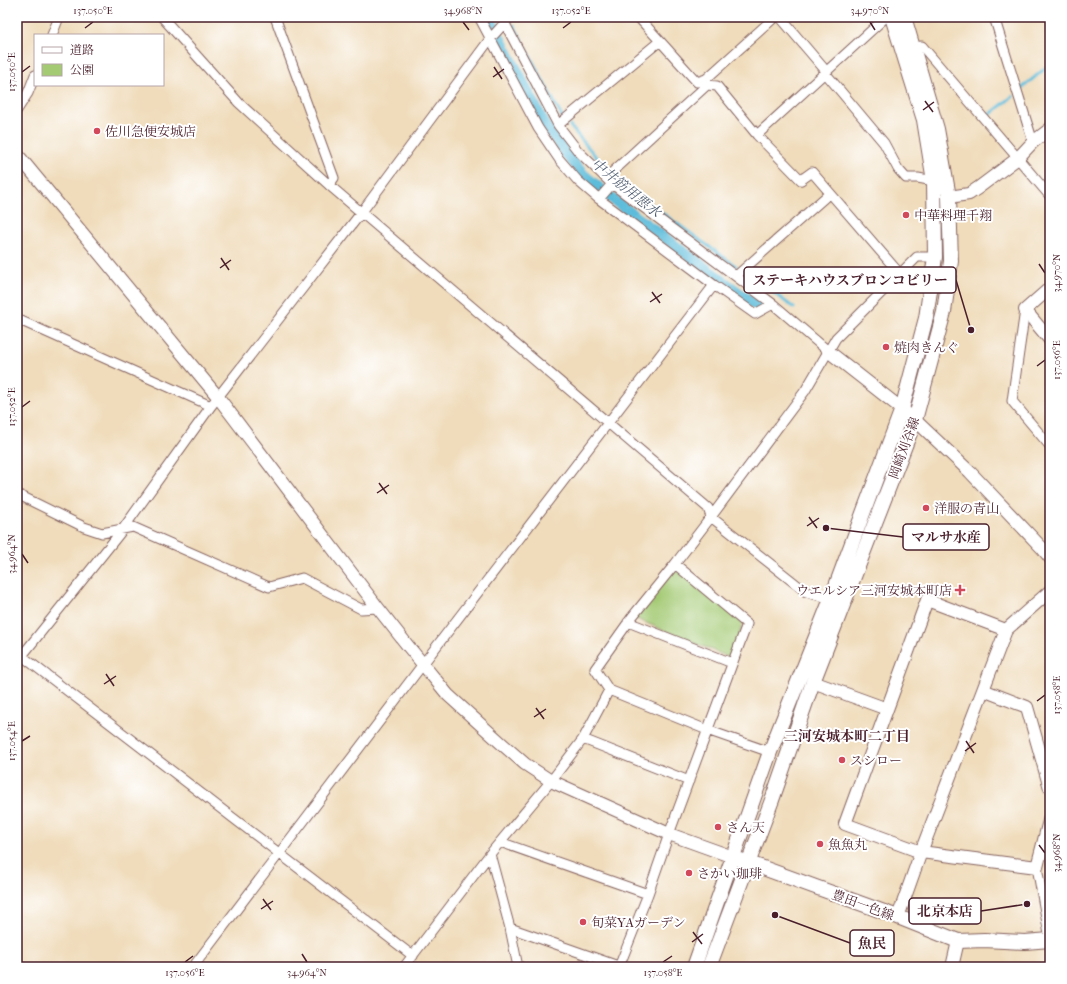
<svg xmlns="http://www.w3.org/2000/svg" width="1067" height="984" viewBox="0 0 1067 984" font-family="'IM FELL French Canon','Noto Serif JP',serif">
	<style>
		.green { fill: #a4ca74; stroke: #777450 }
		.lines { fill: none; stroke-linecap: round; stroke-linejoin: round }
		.stream { stroke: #5cbcda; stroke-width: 3 }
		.canal { stroke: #5cbcda; stroke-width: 11 }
		.street-casing { stroke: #84615d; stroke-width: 11 }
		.secondary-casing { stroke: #84615d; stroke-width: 14 }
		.primary-casing { stroke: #84615d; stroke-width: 16 }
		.street { stroke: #fff; stroke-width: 9 }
		.secondary { stroke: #fff; stroke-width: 12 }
		.primary { stroke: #fff; stroke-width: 14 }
		.ticks { fill: none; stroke: #4a1f2b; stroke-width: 1.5 }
		.poi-dot { fill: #d1495b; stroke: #fff; stroke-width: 1.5 }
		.labels { text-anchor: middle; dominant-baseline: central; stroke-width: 4; stroke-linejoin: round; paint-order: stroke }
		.poi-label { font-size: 13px; fill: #4a1f2b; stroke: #fff; text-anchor: start }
		.street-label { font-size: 13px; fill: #4a1f2b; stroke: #fff }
		.water-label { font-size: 14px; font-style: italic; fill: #515e71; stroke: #fff }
		.neighbourhood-label { font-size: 14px; font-weight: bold; fill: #4a1f2b; stroke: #fff }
		.leader { fill: none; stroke: #4a1f2b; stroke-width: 1.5 }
		.callout-dot { fill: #4a1f2b; stroke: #fff; stroke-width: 1.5 }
		.callout { fill: #fff; stroke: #4a1f2b; stroke-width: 1.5 }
		.callout-label { font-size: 14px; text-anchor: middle; font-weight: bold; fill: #4a1f2b }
		.neatline { fill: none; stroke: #4a1f2b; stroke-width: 1.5 }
		.ticks-label { font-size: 10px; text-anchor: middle; fill: #4a1f2b }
	</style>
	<rect width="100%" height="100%" fill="#fff"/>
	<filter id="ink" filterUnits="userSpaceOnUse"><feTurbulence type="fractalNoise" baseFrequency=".025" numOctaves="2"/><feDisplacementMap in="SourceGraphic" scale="8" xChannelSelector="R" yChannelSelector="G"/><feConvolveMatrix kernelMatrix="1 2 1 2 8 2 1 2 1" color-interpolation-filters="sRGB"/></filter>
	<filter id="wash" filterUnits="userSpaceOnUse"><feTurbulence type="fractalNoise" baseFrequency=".012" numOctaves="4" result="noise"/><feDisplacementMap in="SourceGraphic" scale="16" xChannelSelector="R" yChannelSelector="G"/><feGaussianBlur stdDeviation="0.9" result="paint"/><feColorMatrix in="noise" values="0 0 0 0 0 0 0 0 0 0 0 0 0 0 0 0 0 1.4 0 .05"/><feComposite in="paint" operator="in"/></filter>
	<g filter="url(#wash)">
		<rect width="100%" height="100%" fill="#f0dcbb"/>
		<path class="green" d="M 675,564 L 743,621 L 733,659 L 632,617 Z"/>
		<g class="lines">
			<path class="stream" d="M 514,25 L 562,117
				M 1021,89 L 1050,64
				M 987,117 L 1013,96
				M 570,126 L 609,172
				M 615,179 L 736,266
				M 763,285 L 794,308"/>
			<path class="canal" d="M 489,17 L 546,126 L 566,154 L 584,175 L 615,201 L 758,307"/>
		</g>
	</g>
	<g filter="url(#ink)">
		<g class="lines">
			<defs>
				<path id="street" d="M 162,17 L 239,103 L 329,185 L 708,508 L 711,517 L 806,592 L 831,599
					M 275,17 L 334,178 L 329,185
					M 780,17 L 826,71 L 827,75 L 884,143 L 898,169 L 906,178 L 918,178 L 934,181
					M 994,17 L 1033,142
					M 502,18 L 558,125 L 578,151 L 612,184 L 773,304 L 828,351
					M 52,35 L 59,17
					M 660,41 L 697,82 L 706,79 L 775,17
					M 912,47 L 922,46 L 1050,196
					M 706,79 L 707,85 L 717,86 L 757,135 L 801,180 L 812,172 L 900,274
					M 17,110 L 28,93 L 35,75
					M 558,125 L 660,41 L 638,17
					M 757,135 L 886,17
					M 606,178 L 707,85
					M 599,199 L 612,184
					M 736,276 L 830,193
					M 714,285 L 755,314 L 773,304
					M 1025,310 L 1012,401 L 1050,446
					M 17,319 L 211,406
					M 17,494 L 84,527 L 102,533 L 133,527 L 269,587 L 302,578 L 361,609 L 378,608
					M 628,622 L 732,663
					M 17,654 L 22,656 L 413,956
					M 17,662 L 120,533 L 211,406 L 361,213 L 490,39 L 510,17
					M 583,739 L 689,781
					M 770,752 L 707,730 L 609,690 L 595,669 L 632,617 L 675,564 L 711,517 L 805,391 L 836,338 L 917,257 L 935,257
					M 500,842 L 648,894
					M 490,854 L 510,928 L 518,967
					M 1037,867 L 1050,940
					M 510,928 L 621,967
					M 193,967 L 423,664 L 714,285 L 599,199 L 578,181 L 559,159 L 538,128 L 479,17
					M 404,967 L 490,854 L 551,781 L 583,739 L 609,690
					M 619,967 L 648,894 L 669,834 L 747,624 L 675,564"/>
				<path id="secondary" d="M 17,154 L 218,397 L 378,608 L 408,646 L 448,695 L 501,743 L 525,764 L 551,781 L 669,834 L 733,857
					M 949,197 L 969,194 L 978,188 L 1018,158 L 1033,142 L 1050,129
					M 1050,288 L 1025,310 L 1050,340
					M 828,351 L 902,409 L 915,420 L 970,472 L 1043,549 L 1050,558
					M 1006,630 L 927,600 L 845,824 L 921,852 L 1037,867 L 1050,817
					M 813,682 L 887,709
					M 983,690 L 1027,707 L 1050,788
					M 898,917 L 921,852 L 1006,630 L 1050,591
					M 952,967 L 958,941"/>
				<path id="primary" d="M 741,860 L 898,917 L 958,941 L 984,940 L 1025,942 L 1050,940
					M 694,967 L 770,752 L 831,599 L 902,409 L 926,318 L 935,257 L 934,181 L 924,120 L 892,17
					M 709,967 L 772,800 L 813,682 L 915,420 L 944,312 L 951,261 L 949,197 L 937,129 L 904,17"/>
			</defs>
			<use href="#street" class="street-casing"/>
			<use href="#secondary" class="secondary-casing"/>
			<use href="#primary" class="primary-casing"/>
			<use href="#street" class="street"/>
			<use href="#secondary" class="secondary"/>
			<use href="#primary" class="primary"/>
		</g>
	</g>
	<path class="ticks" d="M 463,22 L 469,30M 870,22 L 875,30M 85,28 L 93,22M 563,28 L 571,22M 494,67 L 502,79M 22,72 L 30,66M 493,77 L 504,69M 925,101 L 933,112M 923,110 L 934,102M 221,258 L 229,270M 1039,264 L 1045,273M 220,268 L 231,260M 652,292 L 660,303M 650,302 L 662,294M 1037,366 L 1045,360M 22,407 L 30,401M 379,483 L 387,494M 377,493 L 389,485M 809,517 L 817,528M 807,526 L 819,518M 22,554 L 28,563M 106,674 L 114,686M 104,684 L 116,676M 1037,701 L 1045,695M 536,708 L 544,719M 534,717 L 546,709M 22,741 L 30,736M 966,741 L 974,753M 965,751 L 976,743M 1039,845 L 1045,853M 263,899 L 271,910M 261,909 L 273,901M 693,932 L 702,944M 692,942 L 703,934M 302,954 L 307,962M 185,962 L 193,956M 663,962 L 672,956"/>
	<g class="poi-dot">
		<circle cx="97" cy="131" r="4"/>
		<circle cx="906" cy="215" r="4"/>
		<circle cx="886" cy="347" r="4"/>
		<circle cx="926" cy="508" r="4"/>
		<path d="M958 584h4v4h4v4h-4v4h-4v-4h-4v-4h4z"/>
		<circle cx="842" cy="760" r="4"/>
		<circle cx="718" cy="827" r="4"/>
		<circle cx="820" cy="844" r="4"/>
		<circle cx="689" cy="873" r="4"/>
		<circle cx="583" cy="922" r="4"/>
	</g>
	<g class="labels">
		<g class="poi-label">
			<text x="105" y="131">佐川急便安城店</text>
			<text x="914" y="215">中華料理千翔</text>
			<text x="894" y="347">焼肉きんぐ</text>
			<text x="934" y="508">洋服の青山</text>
			<text x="952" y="590" text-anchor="end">ウエルシア三河安城本町店</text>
			<text x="850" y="760">スシロー</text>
			<text x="726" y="827">さん天</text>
			<text x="828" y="844">魚魚丸</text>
			<text x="697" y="873">さかい珈琲</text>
			<text x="591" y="922">旬菜YAガーデン</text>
		</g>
		<g class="street-label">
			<text transform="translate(904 448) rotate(-70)">岡崎刈谷線</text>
			<text transform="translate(863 905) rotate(20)">豊田一色線</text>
		</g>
		<g class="water-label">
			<text transform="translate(626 188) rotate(39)">中井筋用悪水</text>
		</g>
		<g class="neighbourhood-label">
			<text x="847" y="736">三河安城本町二丁目</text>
		</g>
	</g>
	<path class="leader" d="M971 330L956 280M826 528L903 537M1027 904L981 911M775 915L850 943"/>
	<g class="callout-dot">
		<circle cx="971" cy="330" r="4"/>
		<circle cx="826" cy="528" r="4"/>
		<circle cx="1027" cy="904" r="4"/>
		<circle cx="775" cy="915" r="4"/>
	</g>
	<g class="callout">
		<rect x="744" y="267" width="212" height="26" rx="4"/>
		<rect x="903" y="524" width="86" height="26" rx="4"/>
		<rect x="909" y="898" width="72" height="26" rx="4"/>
		<rect x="850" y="930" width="44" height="26" rx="4"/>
	</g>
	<g class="callout-label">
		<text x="850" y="285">ステーキハウスブロンコビリー</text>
		<text x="946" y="542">マルサ水産</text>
		<text x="945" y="916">北京本店</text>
		<text x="872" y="948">魚民</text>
	</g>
	<rect width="1067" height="984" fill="none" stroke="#fff" stroke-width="44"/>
	<rect x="34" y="34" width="130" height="52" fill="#ffffff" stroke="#b7a5aa"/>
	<rect x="42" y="47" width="20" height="6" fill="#ffffff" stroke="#b7a5aa"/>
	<text x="70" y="54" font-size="12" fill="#4a1f2b">道路</text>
	<rect x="42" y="64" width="20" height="12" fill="#a4ca74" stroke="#b7a5aa"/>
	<text x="70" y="74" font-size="12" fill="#4a1f2b">公園</text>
	<rect x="22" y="22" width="1023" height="940" class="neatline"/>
	<g class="ticks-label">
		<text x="93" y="14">137.050°E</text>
		<text x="463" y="14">34.968°N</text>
		<text x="571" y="14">137.052°E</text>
		<text x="870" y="14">34.970°N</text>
		<text transform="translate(11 72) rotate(-90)" y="4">137.050°E</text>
		<text transform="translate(1056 273) rotate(-90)" y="4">34.970°N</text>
		<text transform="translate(1056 360) rotate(-90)" y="4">137.056°E</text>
		<text transform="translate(11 407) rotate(-90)" y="4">137.052°E</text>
		<text transform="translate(11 554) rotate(-90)" y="4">34.964°N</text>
		<text transform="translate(1056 695) rotate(-90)" y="4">137.058°E</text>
		<text transform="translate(11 741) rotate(-90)" y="4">137.054°E</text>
		<text transform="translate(1056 853) rotate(-90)" y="4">34.968°N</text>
		<text x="185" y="976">137.056°E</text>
		<text x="307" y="976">34.964°N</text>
		<text x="663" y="976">137.058°E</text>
	</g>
</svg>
